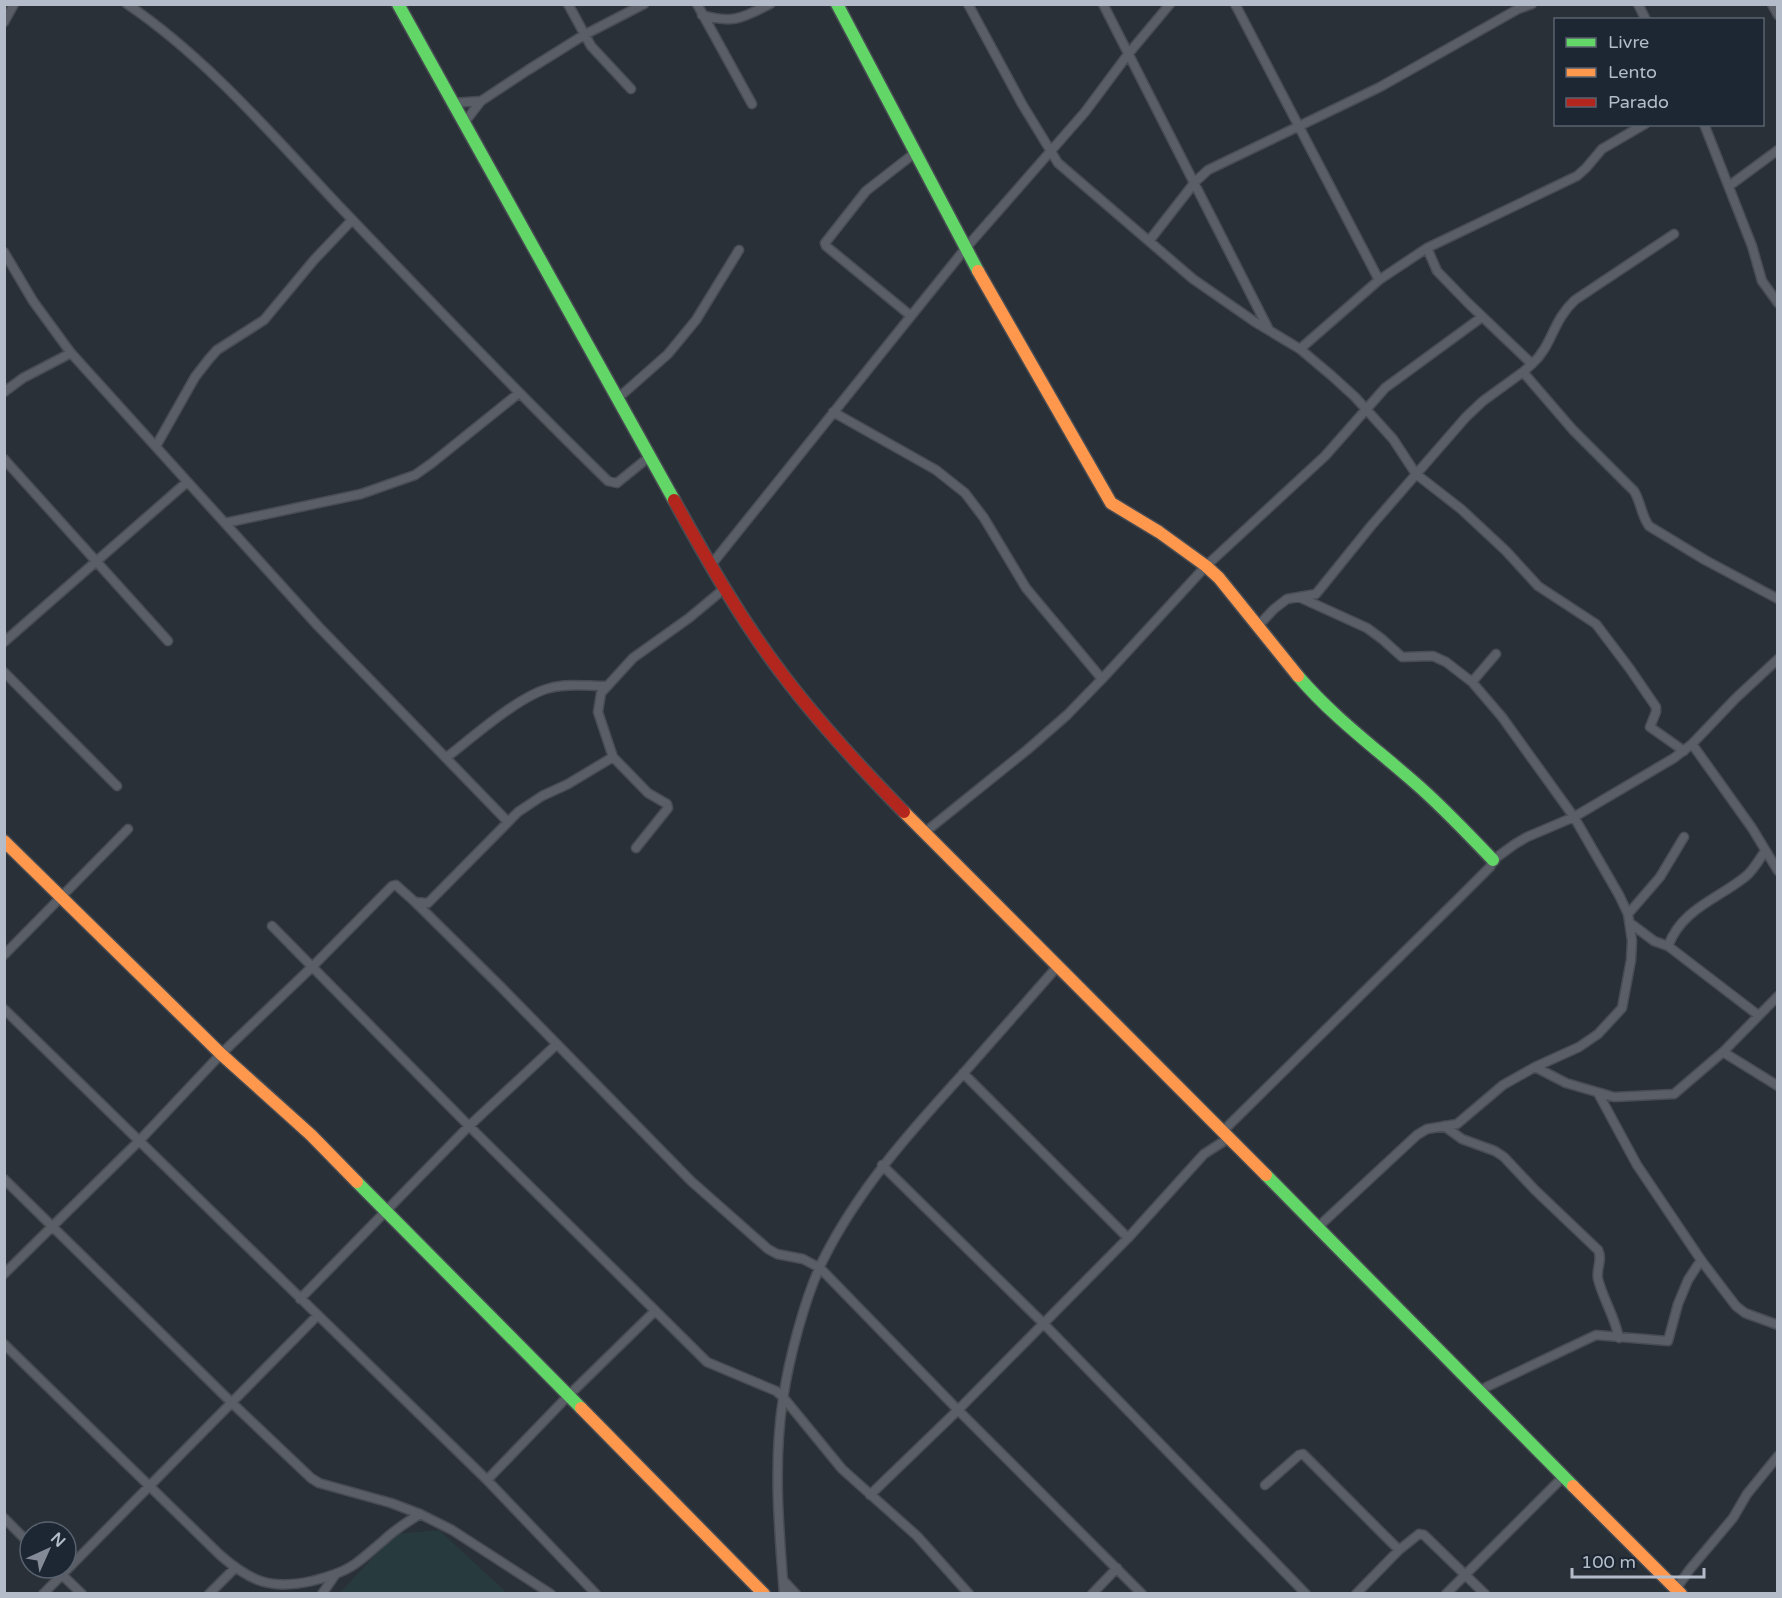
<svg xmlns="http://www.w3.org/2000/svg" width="1782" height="1598" viewBox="0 0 1782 1598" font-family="'Varela Round',sans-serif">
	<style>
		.green { fill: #273a3e }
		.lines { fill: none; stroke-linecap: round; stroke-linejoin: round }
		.street-casing { stroke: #484c53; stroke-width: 11 }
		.fast-casing { stroke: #484c53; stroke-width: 15 }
		.slow-casing { stroke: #484c53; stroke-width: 15 }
		.jam-casing { stroke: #484c53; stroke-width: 15 }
		.street { stroke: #5a5e66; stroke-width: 8 }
		.fast { stroke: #63d668; stroke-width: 12 }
		.slow { stroke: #ff974d; stroke-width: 12 }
		.jam { stroke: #b3261e; stroke-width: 12 }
	</style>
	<rect width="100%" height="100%" fill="#2a3038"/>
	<path class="green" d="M 439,1530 L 507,1593 L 339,1594 L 395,1534 Z"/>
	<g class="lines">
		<defs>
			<path id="street" d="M 127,4 C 207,58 275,138 341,208 C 429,300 517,392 608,481 L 617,483 L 649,457
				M 568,4 L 591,46 L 631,89
				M 697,4 L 752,104
				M 968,4 L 1022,104 L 1058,163 L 1193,279 L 1255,322 L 1300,349 L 1332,376 L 1355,397 L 1393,439 L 1416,474 L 1461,509 L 1506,551 L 1538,586 L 1596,624 L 1630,669 L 1656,707 L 1656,712 L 1650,727 L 1684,751
				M 1103,4 L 1269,330
				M 1235,4 L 1379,280
				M 1638,4 L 1646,20
				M 1772,4 L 1778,15
				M 702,15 C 734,24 742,18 770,4
				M 4,22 L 14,4
				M 453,103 L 481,101
				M 464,123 L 481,101 L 528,70 L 584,35 L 644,4
				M 1704,124 L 1752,246 L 1762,281 L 1778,303
				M 1729,186 L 1778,150
				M 1149,241 L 1195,182 L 1208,170 L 1380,87 L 1518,9 L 1532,4
				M 1427,248 L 1437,271 L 1468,303 L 1532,364 L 1523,372 L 1573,430 L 1634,491 C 1641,502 1641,515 1649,526 L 1705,560 L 1778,599
				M 4,252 L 33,301 L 71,353 L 318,626 L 508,822
				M 911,316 L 826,246 L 825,243 L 866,191 L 916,152
				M 1300,349 L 1379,280 L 1427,248 L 1577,176 L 1586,168 L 1602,149 L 1645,124
				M 1532,364 C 1553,345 1552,321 1575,300 L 1674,234
				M 4,392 L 23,378 L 71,353
				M 617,399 L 668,354 L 696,320 L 739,250
				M 833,412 L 936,470 L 965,493 L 984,518 L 1026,588 L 1102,679
				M 156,446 L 195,377 L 209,359 L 217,350 L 264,320 L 314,260 L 352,220
				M 4,459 L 168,641
				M 225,523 L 361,494 L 415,475 L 432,463 L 519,393
				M 711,565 L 911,316 L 965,249 L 1085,112 L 1129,53 L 1170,4
				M 1299,597 L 1367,628 L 1382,639 L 1402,657 L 1433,656 L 1446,662 L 1472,682 L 1502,717 L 1574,817 L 1619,895 L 1628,914 L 1632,941 L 1631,960 L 1622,1008 L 1598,1034 L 1579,1047 L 1535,1067
				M 1257,627 L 1274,609 L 1287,599 L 1316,594 L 1371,526 L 1466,417 L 1483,401 L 1523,372
				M 4,642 L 187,482
				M 4,672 L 117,786
				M 1472,682 L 1496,654
				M 1692,744 L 1752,828 L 1778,871
				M 447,757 C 473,737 520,695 550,688 C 567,683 587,686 605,686
				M 924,833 L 1027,750 L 1067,715 L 1102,679 L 1206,566 L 1325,456 L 1385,388 L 1482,317
				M 636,848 L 668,808 L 667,804 L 648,793 L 613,757 L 598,712 L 601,693 L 633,658 L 689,618 L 725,588
				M 415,902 L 500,986 L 691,1181 L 768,1249 L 777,1254 L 803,1259 L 820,1268 L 958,1410 L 1142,1594
				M 1628,914 L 1660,877 L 1684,837
				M 1630,923 L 1654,941 L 1668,946 L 1758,1015
				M 272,926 L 469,1126 L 707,1362 L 776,1391 L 783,1397 L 842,1469 L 917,1536 L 969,1594
				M 1668,946 C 1682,909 1716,900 1745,877 C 1753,871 1759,860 1765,851
				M 4,955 L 128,829
				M 4,1009 L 487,1480 L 596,1594
				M 1723,1052 L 1778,1086
				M 1598,1093 L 1637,1165 L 1701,1260 L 1726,1293 L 1736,1306 L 1745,1313 L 1778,1325
				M 1444,1126 L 1462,1139 L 1495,1151 L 1504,1157 L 1535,1190 L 1598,1250 C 1603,1260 1596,1268 1598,1279 C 1603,1299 1615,1317 1619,1338
				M 1222,1132 L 1458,899 L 1490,867 L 1493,860 L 1515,844 L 1527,837 L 1574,817 L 1674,758 L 1692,744 L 1736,698 L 1778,659
				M 882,1165 L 1043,1323 L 1306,1594
				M 4,1179 L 232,1403 L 311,1478 L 319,1483 L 391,1503 L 420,1514 L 452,1530 L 551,1594
				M 1318,1227 L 1417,1135 L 1427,1129 L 1457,1124 L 1503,1085 L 1535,1067 L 1566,1083 L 1614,1097 L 1674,1094 L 1723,1052 L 1778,996
				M 1128,1238 L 1204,1154 L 1229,1138
				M 4,1274 L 139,1141 L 221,1054 L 312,967 L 392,886 L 396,885 L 415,902 L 428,903 L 518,812 L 542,796 L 568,784 L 613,757
				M 300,1299 L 469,1126 L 557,1044
				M 4,1344 L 220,1555 C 251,1582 271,1590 312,1581 C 327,1577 342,1573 355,1564 C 365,1557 373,1549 383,1541 C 394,1530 407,1522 420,1514
				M 1478,1391 L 1596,1335 L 1668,1341 L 1678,1304 L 1688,1280 L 1701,1260
				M 487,1480 L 568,1396 L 655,1311
				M 1265,1485 L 1299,1455 L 1303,1454 L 1399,1550
				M 870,1495 L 958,1410 L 1128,1238 L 963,1073
				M 4,1518 L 30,1544
				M 55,1568 L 82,1594
				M 783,1580 L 796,1594
				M 1676,1589 L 1690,1569 L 1733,1518 L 1747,1494 L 1778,1456
				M 43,1594 L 317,1316
				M 209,1594 L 235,1568
				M 322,1594 L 335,1575
				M 784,1594 C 779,1530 773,1463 783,1399 C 789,1358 805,1297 823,1260 C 858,1190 909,1133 961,1076 C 993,1040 1025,1003 1057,967
				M 1092,1594 L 1117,1568
				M 1356,1594 L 1399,1550 L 1419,1534 L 1424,1535 L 1485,1594
				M 1446,1594 L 1564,1476"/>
			<path id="fast" d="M 398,4 L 674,500
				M 837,4 L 978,271
				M 1298,676 C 1332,716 1374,747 1414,782 C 1442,806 1467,833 1493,860
				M 1266,1175 L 1573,1486
				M 357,1182 L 581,1408"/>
			<path id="slow" d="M 978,271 L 1111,503 L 1159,532 L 1206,566 L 1219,578 L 1298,676
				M 904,812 L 1266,1175
				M 4,841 L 221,1054 L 311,1135 L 357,1182
				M 581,1408 L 764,1594
				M 1573,1486 L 1681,1594"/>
			<path id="jam" d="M 674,500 C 707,560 741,620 783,675 C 820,724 861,768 904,812"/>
		</defs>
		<use href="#street" class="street-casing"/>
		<use href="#fast" class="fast-casing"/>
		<use href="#slow" class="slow-casing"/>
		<use href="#jam" class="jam-casing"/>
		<use href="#street" class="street"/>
		<use href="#fast" class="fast"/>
		<use href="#slow" class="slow"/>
		<use href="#jam" class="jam"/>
	</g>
	<rect width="1782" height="1598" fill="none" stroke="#b4bcc9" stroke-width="12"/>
	<rect x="1554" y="18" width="210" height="108" fill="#1d2633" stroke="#59626f" stroke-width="1.5"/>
	<rect x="1566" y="38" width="30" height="9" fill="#63d668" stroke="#59626f" stroke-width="1.5"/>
	<text x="1608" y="48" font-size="18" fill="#b4bcc9">Livre</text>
	<rect x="1566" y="68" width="30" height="9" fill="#ff974d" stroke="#59626f" stroke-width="1.5"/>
	<text x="1608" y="78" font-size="18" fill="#b4bcc9">Lento</text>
	<rect x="1566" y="98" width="30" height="9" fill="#b3261e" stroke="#59626f" stroke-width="1.5"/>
	<text x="1608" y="108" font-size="18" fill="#b4bcc9">Parado</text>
	<g transform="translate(48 1550) rotate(45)"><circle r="28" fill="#1d2633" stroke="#59626f" stroke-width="1.5"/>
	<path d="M0-4.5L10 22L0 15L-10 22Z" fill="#848b96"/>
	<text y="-9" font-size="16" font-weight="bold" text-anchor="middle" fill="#b4bcc9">N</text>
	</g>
	<path d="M1572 1568v9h132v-9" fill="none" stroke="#b4bcc9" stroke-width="3"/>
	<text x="1581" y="1568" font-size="18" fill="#b4bcc9" stroke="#1d2633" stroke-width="4.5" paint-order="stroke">100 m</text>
</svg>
